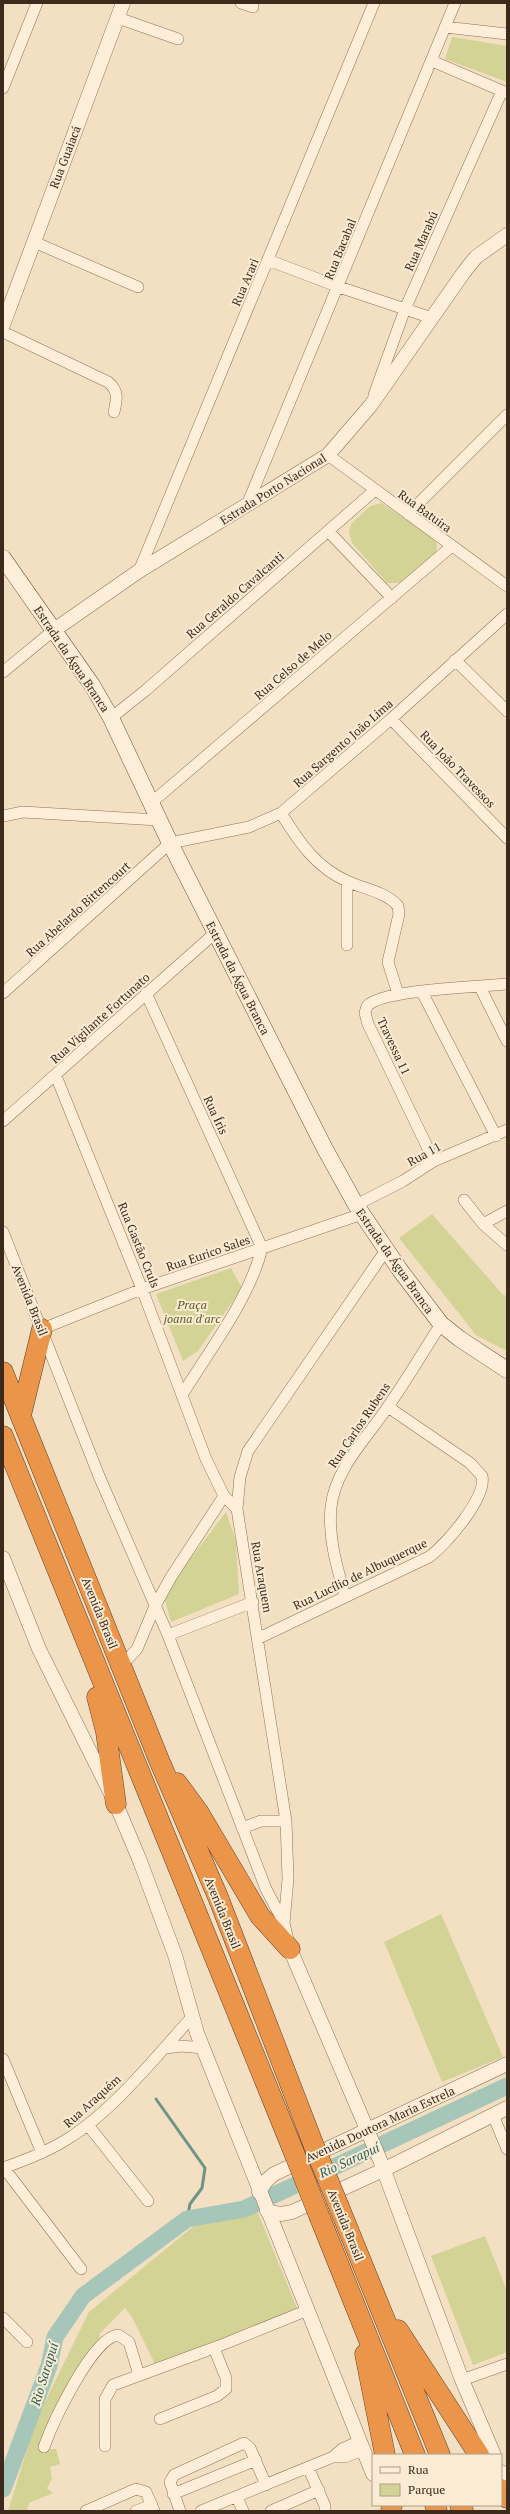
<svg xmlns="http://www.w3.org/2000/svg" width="510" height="2514" viewBox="0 0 510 2514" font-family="'PT Serif',serif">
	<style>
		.green { fill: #d2d395 }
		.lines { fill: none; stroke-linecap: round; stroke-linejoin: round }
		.stream { stroke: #6b9587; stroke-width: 3 }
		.river { stroke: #a6c6b9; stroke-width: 17 }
		.minor-casing { stroke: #907057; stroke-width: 12 }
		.tertiary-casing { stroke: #907057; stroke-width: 15 }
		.secondary-casing { stroke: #72513a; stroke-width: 17 }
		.motorway-casing { stroke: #5d3e2c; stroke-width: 21 }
		.minor { stroke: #fceed8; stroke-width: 11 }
		.tertiary { stroke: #fceed8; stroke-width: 14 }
		.secondary { stroke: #fceed8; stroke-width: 16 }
		.motorway { stroke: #eb954b; stroke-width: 20 }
		.motorway-bridge-casing { stroke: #5d3e2c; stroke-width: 21; stroke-linecap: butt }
		.motorway-bridge { stroke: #eb954b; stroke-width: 20 }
		.labels { text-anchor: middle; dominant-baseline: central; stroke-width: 4; stroke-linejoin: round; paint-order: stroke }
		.street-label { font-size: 12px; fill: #3e2a1d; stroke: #f9ebd4 }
		.park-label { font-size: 12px; font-style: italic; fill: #545d21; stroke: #f9ebd4 }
		.water-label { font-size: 13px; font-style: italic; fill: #2b6057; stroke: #f9ebd4 }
	</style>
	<rect width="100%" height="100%" fill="#f3e0c3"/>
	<path class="green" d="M 452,37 L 507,46 L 507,82 L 445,59 Z
		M 381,503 L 431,536 L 437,544 L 436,553 L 403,583 L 387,583 L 352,543 L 349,533 L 351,524 L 370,506 Z
		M 432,1214 L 504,1296 L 507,1294 L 507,1351 L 476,1335 L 399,1238 Z
		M 231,1268 L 242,1288 L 198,1351 L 183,1361 L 156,1294 Z
		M 226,1512 L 236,1541 L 239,1594 L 171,1622 L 163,1594 Z
		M 441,1914 L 503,2057 L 442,2082 L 384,1942 Z
		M 256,2208 L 297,2308 L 156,2366 L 132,2317 L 125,2308 L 99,2334 L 101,2340 L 41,2450 L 56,2449 L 60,2464 L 50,2467 L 52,2479 L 47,2488 L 53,2493 L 29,2503 L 27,2511 L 8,2511 L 36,2420 L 89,2312 L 200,2221 L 247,2212 Z
		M 485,2236 L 507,2291 L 507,2352 L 473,2365 L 431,2256 Z"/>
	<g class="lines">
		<path class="stream" d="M 156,2099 L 205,2168 L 202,2188 L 190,2204 L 187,2219"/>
		<path class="river" d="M 3,2489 L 49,2366 L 55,2337 L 83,2296 L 187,2219 L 244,2209 L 507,2086"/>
		<defs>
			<path id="minor" d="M 241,3 L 253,7
				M 118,18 L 178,39
				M 445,27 L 507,34
				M 432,61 L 507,93
				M 3,88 L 37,3
				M 34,242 L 138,287
				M 268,260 L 339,287 L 432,318
				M 3,332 L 108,382 C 119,391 117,399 114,412
				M 374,395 L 405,309 L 502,91
				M 328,455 L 507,586
				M 247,505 L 455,3
				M 408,514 L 507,415
				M 328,531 L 392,598
				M 139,571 L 374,3
				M 455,660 L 507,711
				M 3,672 L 54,630
				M 111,718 L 146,690 L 375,490
				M 391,719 L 507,838
				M 151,803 L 452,546
				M 281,813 C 299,842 316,868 349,882 C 365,889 386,892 398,906 L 399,914 L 388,962 L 398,994
				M 3,816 L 23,812 L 158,820
				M 347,881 L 347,945
				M 480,987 L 507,1041
				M 422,992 L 496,1136
				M 3,993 L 170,843 L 249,827 L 281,813 L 391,719 L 507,614
				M 146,993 L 262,1248 C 250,1298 209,1351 182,1395
				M 56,1076 L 142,1289 L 206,1459 L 224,1496 L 237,1509
				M 3,1121 L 215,933
				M 434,1161 L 368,1024 L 365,1013 L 367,1006 C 383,989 480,987 507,984
				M 464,1200 L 483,1224 L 507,1245
				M 356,1205 L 403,1181 L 434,1161 L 507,1130
				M 483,1224 L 507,1211
				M 3,1232 L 99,1476 L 168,1635 L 266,1889 L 284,1923
				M 42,1329 L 142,1289 L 362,1214
				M 345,1596 C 337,1567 328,1538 331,1507 C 335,1469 366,1439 387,1408 C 406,1381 423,1352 441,1324
				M 168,1635 L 253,1602
				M 259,1638 L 429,1557 C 446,1545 487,1497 482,1476 L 470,1463 L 388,1407
				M 121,1666 L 137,1649 L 155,1606 L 171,1577 L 224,1496
				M 242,1828 L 261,1821 L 286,1821
				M 289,1944 L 284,1923 L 288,1879 L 286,1821 L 237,1509 L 240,1477 L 248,1451 L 386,1250
				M 166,2048 L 181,2046 L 203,2048
				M 3,2059 L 42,2153
				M 493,2115 L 507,2149
				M 88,2125 L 148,2201
				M 3,2168 C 26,2160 49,2151 69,2138 C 114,2110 157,2055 193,2016
				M 4,2168 L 81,2269
				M 3,2318 L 27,2342
				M 462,2380 L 507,2364
				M 160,2419 L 217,2396 L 226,2389 L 226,2378 L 214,2348
				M 105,2446 L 105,2399 L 113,2385 L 219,2346 L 308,2310
				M 44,2447 C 53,2422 92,2338 118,2335 L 129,2342 L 139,2375
				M 333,2457 L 345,2457 L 363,2450
				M 308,2467 L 325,2506 L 325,2511
				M 173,2494 L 256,2460
				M 237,2497 L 243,2511
				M 86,2511 L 136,2489 L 146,2492 L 154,2511
				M 136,2511 L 152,2505
				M 180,2511 L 170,2482 L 174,2475 L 244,2443 L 250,2448 L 266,2485
				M 201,2511 L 333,2457 L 342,2449 L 360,2441
				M 271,2511 L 319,2490"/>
			<path id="tertiary" d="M 3,325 L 123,3
				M 54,630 L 139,571 L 328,455 L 371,405 L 464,272 L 476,257 L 507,235
				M 3,1558 L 39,1649 L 116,1804 L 140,1861 L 175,1955 L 197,2033 L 373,2474
				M 290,1949 L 380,2160 L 462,2380 L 494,2455
				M 259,2192 L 266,2181 L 274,2174 L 507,2064
				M 267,2211 L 281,2214 L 292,2212 L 383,2170 L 507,2108
				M 501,2472 L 507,2487"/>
			<path id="secondary" d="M 3,558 L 92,685 L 111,718 L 170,843 L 325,1149 L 356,1205 L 400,1270 L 441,1324 L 460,1339 L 507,1370"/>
			<path id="motorway" d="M 3,1372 L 159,1760 L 218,1897 L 314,2146
				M 21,1415 L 42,1329
				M 3,1436 L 295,2155
				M 97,1697 L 106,1732 L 116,1804
				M 177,1783 L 199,1813 L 260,1916 L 290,1949
				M 339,2207 L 440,2455
				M 320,2218 L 415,2455
				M 398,2330 L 479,2455
				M 365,2354 L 385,2455
				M 501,2489 L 507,2498
				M 435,2505 L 437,2511
				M 460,2505 L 463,2511
				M 391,2511 L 392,2505"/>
		</defs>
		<use href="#minor" class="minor-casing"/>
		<use href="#tertiary" class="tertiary-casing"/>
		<use href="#secondary" class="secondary-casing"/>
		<use href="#motorway" class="motorway-casing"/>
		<use href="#minor" class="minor"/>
		<use href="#tertiary" class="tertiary"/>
		<use href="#secondary" class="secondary"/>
		<use href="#motorway" class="motorway"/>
		<defs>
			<path id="motorway-bridge" d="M 314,2146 L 339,2207
				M 295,2155 L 320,2218"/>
		</defs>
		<use href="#motorway-bridge" class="motorway-bridge-casing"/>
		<use href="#motorway-bridge" class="motorway-bridge"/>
	</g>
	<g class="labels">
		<g class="street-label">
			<text transform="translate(65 157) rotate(-69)">Rua Guaiacá</text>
			<text transform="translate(421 241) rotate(-66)">Rua Marabú</text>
			<text transform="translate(340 249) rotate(-68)">Rua Bacabal</text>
			<text transform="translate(245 282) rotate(-67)">Rua Arari</text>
			<text transform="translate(273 489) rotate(-32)">Estrada Porto Nacional</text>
			<text transform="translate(425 511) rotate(36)">Rua Batuira</text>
			<text transform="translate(235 595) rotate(-41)">Rua Geraldo Cavalcanti</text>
			<text transform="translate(72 659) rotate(56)">Estrada da Água Branca</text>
			<text transform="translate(293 665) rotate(-41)">Rua Celso de Melo</text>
			<text transform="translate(343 743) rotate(-41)">Rua Sargento João Lima</text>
			<text transform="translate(458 769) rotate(46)">Rua João Travessos</text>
			<text transform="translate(78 909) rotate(-42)">Rua Abelardo Bittencourt</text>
			<text transform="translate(238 978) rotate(63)">Estrada da Água Branca</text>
			<text transform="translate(100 1018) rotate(-42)">Rua Vigilante Fortunato</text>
			<text transform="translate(394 1046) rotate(65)">Travessa 11</text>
			<text transform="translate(216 1115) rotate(65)">Rua Íris</text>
			<text transform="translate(424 1154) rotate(-29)">Rua 11</text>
			<text transform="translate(139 1245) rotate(68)">Rua Gastão Cruls</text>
			<text transform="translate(208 1253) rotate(-19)">Rua Eurico Sales</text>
			<text transform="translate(395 1261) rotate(55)">Estrada da Água Branca</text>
			<text transform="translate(30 1300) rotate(68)">Avenida Brasil</text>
			<text transform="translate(359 1425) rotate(-56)">Rua Carlos Rubens</text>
			<text transform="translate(360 1574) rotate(-26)">Rua Lucílio de Albuquerque</text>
			<text transform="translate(262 1577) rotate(80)">Rua Araquem</text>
			<text transform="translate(100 1613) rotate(68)">Avenida Brasil</text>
			<text transform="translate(223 1913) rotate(68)">Avenida Brasil</text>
			<text transform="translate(92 2101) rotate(-42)">Rua Araquém</text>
			<text transform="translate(380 2124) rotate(-25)">Avenida Doutora Maria Estrela</text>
			<text transform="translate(346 2225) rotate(68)">Avenida Brasil</text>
		</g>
		<g class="park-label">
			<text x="192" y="1304">Praça<tspan x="192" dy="14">joana d'arc</tspan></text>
		</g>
		<g class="water-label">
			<text transform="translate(349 2160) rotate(-25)">Rio Sarapuí</text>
			<text transform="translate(44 2374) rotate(-73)">Rio Sarapuí</text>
		</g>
	</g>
	<rect width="510" height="2514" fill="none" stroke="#3e2a1d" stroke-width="8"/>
	<rect x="372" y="2454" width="130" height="52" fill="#f9ebd4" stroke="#ae9e8b"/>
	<rect x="380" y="2467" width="20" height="6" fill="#fceed8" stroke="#ae9e8b"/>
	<text x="408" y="2474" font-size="12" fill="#3e2a1d">Rua</text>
	<rect x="380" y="2484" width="20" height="12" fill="#d2d395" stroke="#ae9e8b"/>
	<text x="408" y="2494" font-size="12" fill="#3e2a1d">Parque</text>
</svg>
